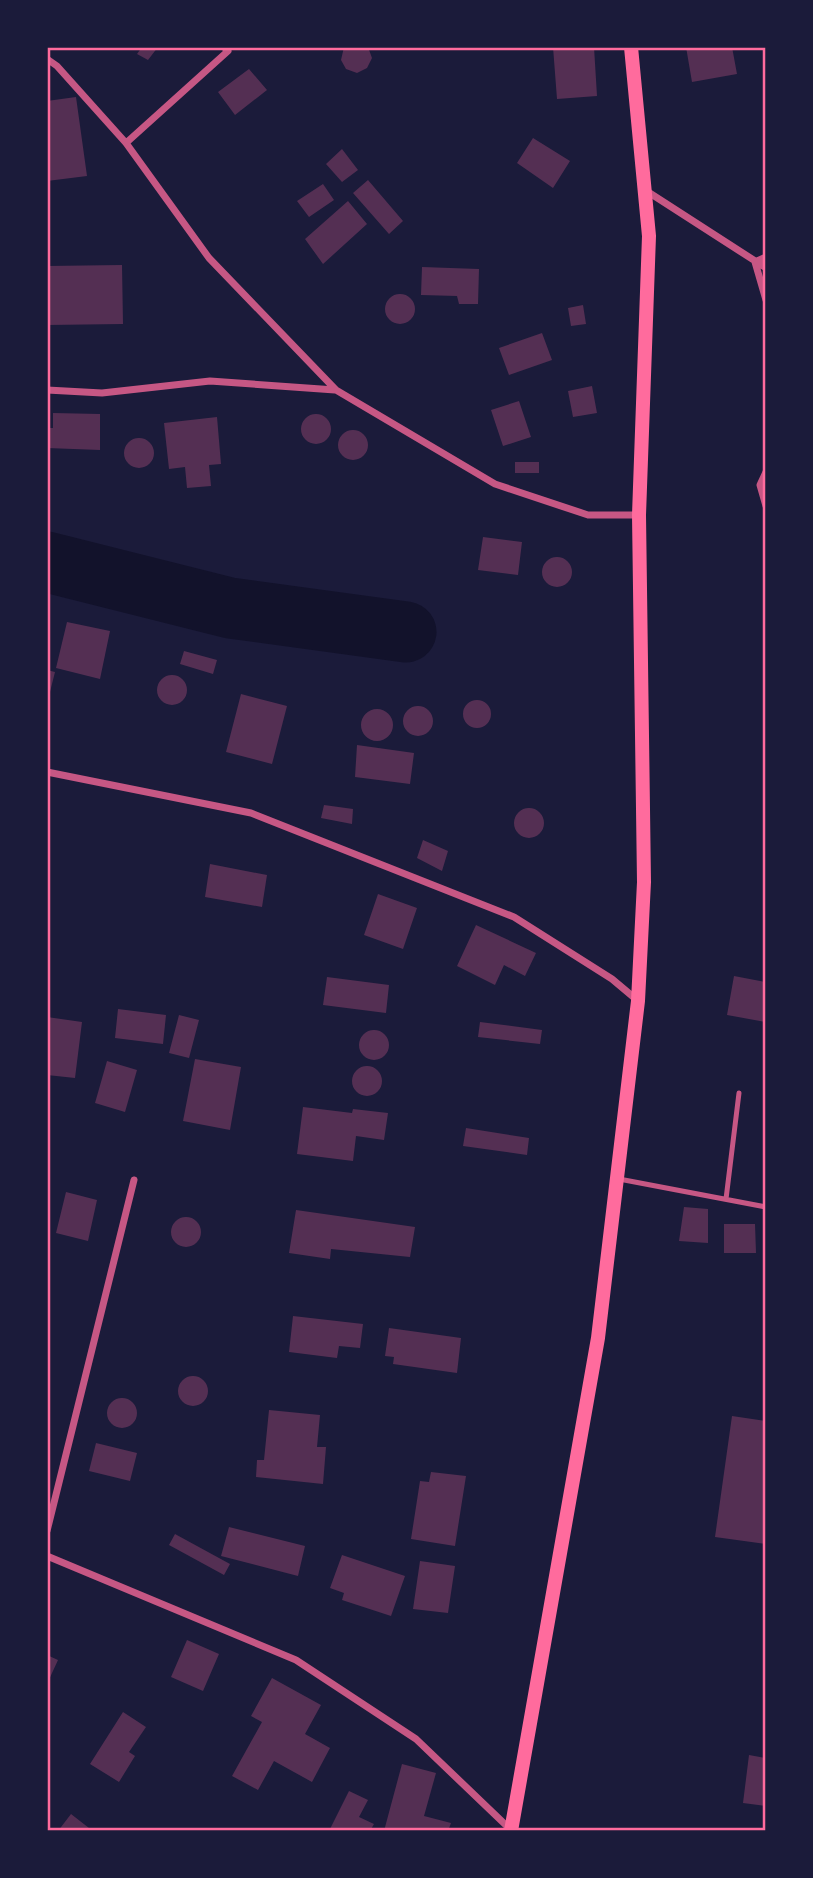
<svg xmlns="http://www.w3.org/2000/svg" width="813" height="1878" viewBox="0 0 813 1878" font-family="'Nunito Sans',sans-serif">
	<style>
		.lines { fill: none; stroke-linecap: round; stroke-linejoin: round }
		.river { stroke: #12122b; stroke-width: 61 }
		.building { fill: #542f53 }
		.service { stroke: #c65784; stroke-width: 5 }
		.minor { stroke: #c65784; stroke-width: 7 }
		.secondary { stroke: #ff6b9d; stroke-width: 14 }
		.neatline { fill: none; stroke: #ff6b9d; stroke-width: 2.5 }
	</style>
	<rect width="100%" height="100%" fill="#1b1b3a"/>
	<g class="lines">
		<path class="river" d="M 47,562 L 230,608 L 406,632"/>
	</g>
	<path class="building" d="M 142,47 L 158,47 L 148,60 L 137,54 Z
		M 344,47 L 368,47 L 372,58 L 367,68 L 357,73 L 346,69 L 341,60 Z
		M 553,47 L 594,47 L 597,96 L 557,99 Z
		M 686,47 L 732,47 L 737,74 L 692,82 Z
		M 249,69 L 267,90 L 235,115 L 218,92 Z
		M 76,97 L 87,176 L 47,181 L 47,101 Z
		M 533,138 L 570,161 L 553,188 L 517,163 Z
		M 342,149 L 358,170 L 342,182 L 326,164 Z
		M 368,180 L 403,221 L 389,234 L 353,193 Z
		M 323,184 L 334,200 L 309,217 L 297,201 Z
		M 348,201 L 367,224 L 323,264 L 305,239 Z
		M 122,265 L 123,324 L 47,325 L 47,266 Z
		M 422,267 L 479,269 L 478,304 L 459,304 L 457,296 L 421,295 Z
		M385 309a15 15 0 1 1 30 0a15 15 0 1 1-30 0Z
		M 583,305 L 586,324 L 571,326 L 568,308 Z
		M 542,333 L 552,360 L 509,375 L 499,348 Z
		M 592,386 L 597,413 L 573,417 L 568,391 Z
		M 519,401 L 531,437 L 503,446 L 491,410 Z
		M 53,413 L 100,414 L 100,450 L 47,448 L 47,428 L 53,428 Z
		M301 429a15 15 0 1 1 30 0a15 15 0 1 1-30 0Z
		M 217,417 L 221,464 L 209,465 L 211,486 L 187,488 L 185,467 L 169,469 L 164,423 Z
		M338 445a15 15 0 1 1 30 0a15 15 0 1 1-30 0Z
		M124 453a15 15 0 1 1 30 0a15 15 0 1 1-30 0Z
		M 515,462 L 539,462 L 539,473 L 515,473 Z
		M 483,537 L 522,542 L 518,575 L 478,570 Z
		M542 572a15 15 0 1 1 30 0a15 15 0 1 1-30 0Z
		M 67,622 L 110,631 L 100,679 L 56,668 Z
		M 184,651 L 217,660 L 213,674 L 180,664 Z
		M 47,670 L 55,672 L 48,700 L 47,700 Z
		M157 690a15 15 0 1 1 30 0a15 15 0 1 1-30 0Z
		M 241,694 L 287,706 L 272,764 L 226,752 Z
		M463 714a14 14 0 1 1 28 0a14 14 0 1 1-28 0Z
		M403 721a15 15 0 1 1 30 0a15 15 0 1 1-30 0Z
		M361 725a16 16 0 1 1 32 0a16 16 0 1 1-32 0Z
		M 357,745 L 414,753 L 410,784 L 355,777 Z
		M 324,805 L 353,809 L 352,824 L 321,818 Z
		M514 823a15 15 0 1 1 30 0a15 15 0 1 1-30 0Z
		M 423,840 L 448,851 L 442,871 L 417,858 Z
		M 210,864 L 267,875 L 262,907 L 205,897 Z
		M 378,894 L 417,908 L 403,949 L 364,935 Z
		M 476,925 L 536,953 L 525,976 L 504,965 L 495,985 L 457,966 Z
		M 734,976 L 766,982 L 766,1022 L 727,1015 Z
		M 327,977 L 389,985 L 386,1013 L 323,1005 Z
		M 118,1009 L 166,1015 L 163,1044 L 115,1038 Z
		M 179,1015 L 199,1020 L 189,1058 L 169,1053 Z
		M 47,1017 L 82,1022 L 75,1078 L 47,1075 Z
		M 480,1022 L 542,1030 L 540,1044 L 478,1037 Z
		M359 1045a15 15 0 1 1 30 0a15 15 0 1 1-30 0Z
		M 195,1059 L 241,1067 L 230,1130 L 183,1121 Z
		M 107,1061 L 137,1070 L 125,1112 L 95,1103 Z
		M352 1081a15 15 0 1 1 30 0a15 15 0 1 1-30 0Z
		M 303,1107 L 352,1113 L 353,1109 L 388,1113 L 384,1140 L 356,1136 L 353,1161 L 297,1154 Z
		M 466,1128 L 529,1138 L 527,1155 L 463,1146 Z
		M 66,1192 L 97,1200 L 88,1241 L 56,1233 Z
		M 684,1207 L 708,1209 L 708,1243 L 679,1241 Z
		M 296,1210 L 415,1227 L 410,1257 L 331,1249 L 330,1259 L 289,1253 Z
		M171 1232a15 15 0 1 1 30 0a15 15 0 1 1-30 0Z
		M 724,1224 L 755,1224 L 756,1253 L 724,1253 Z
		M 293,1316 L 363,1324 L 360,1348 L 339,1346 L 337,1358 L 289,1352 Z
		M 389,1328 L 461,1338 L 457,1373 L 393,1364 L 394,1357 L 385,1356 Z
		M178 1391a15 15 0 1 1 30 0a15 15 0 1 1-30 0Z
		M107 1413a15 15 0 1 1 30 0a15 15 0 1 1-30 0Z
		M 269,1410 L 320,1415 L 317,1447 L 326,1447 L 323,1484 L 256,1477 L 257,1460 L 264,1460 Z
		M 732,1416 L 766,1421 L 766,1544 L 715,1537 Z
		M 96,1443 L 137,1453 L 130,1481 L 89,1471 Z
		M 431,1472 L 466,1476 L 455,1546 L 411,1539 L 420,1481 L 429,1482 Z
		M 229,1527 L 305,1546 L 298,1576 L 221,1556 Z
		M 175,1534 L 230,1564 L 224,1575 L 169,1545 Z
		M 342,1555 L 405,1576 L 391,1616 L 342,1600 L 344,1593 L 330,1588 Z
		M 420,1561 L 455,1566 L 448,1613 L 413,1609 Z
		M 187,1640 L 219,1654 L 203,1691 L 171,1677 Z
		M 47,1655 L 58,1660 L 47,1684 Z
		M 272,1678 L 321,1705 L 305,1734 L 330,1748 L 312,1782 L 274,1761 L 258,1790 L 232,1776 L 262,1722 L 251,1716 Z
		M 123,1712 L 146,1727 L 129,1752 L 135,1756 L 119,1782 L 90,1764 Z
		M 749,1755 L 766,1758 L 766,1806 L 743,1803 Z
		M 402,1764 L 436,1773 L 424,1816 L 451,1823 L 448,1831 L 384,1831 Z
		M 349,1791 L 368,1800 L 359,1817 L 374,1824 L 370,1831 L 329,1831 Z
		M 71,1814 L 89,1828 L 87,1831 L 58,1831 Z"/>
	<g class="lines">
		<path class="service" d="M 619,1179 L 766,1207
			M 726,1199 L 739,1093"/>
		<path class="minor" d="M 47,59 L 57,66 L 126,143 L 209,258 L 336,390 L 495,484 L 588,515 L 639,515
			M 126,143 L 228,51 L 224,47
			M 645,190 L 766,268
			M 766,257 L 755,262 L 766,300
			M 47,390 L 102,393 L 210,381 L 335,390
			M 766,472 L 760,485 L 766,506
			M 47,772 L 251,813 L 514,917 L 612,979 L 637,1000
			M 47,1531 L 134,1180
			M 47,1556 L 296,1660 L 416,1739 L 511,1830"/>
		<path class="secondary" d="M 511,1831 L 598,1338 L 638,1001 L 644,882 L 639,515 L 649,236 L 631,47"/>
	</g>
	<rect width="813" height="1878" fill="none" stroke="#1b1b3a" stroke-width="98"/>
	<rect x="49" y="49" width="715" height="1780" class="neatline"/>
</svg>
